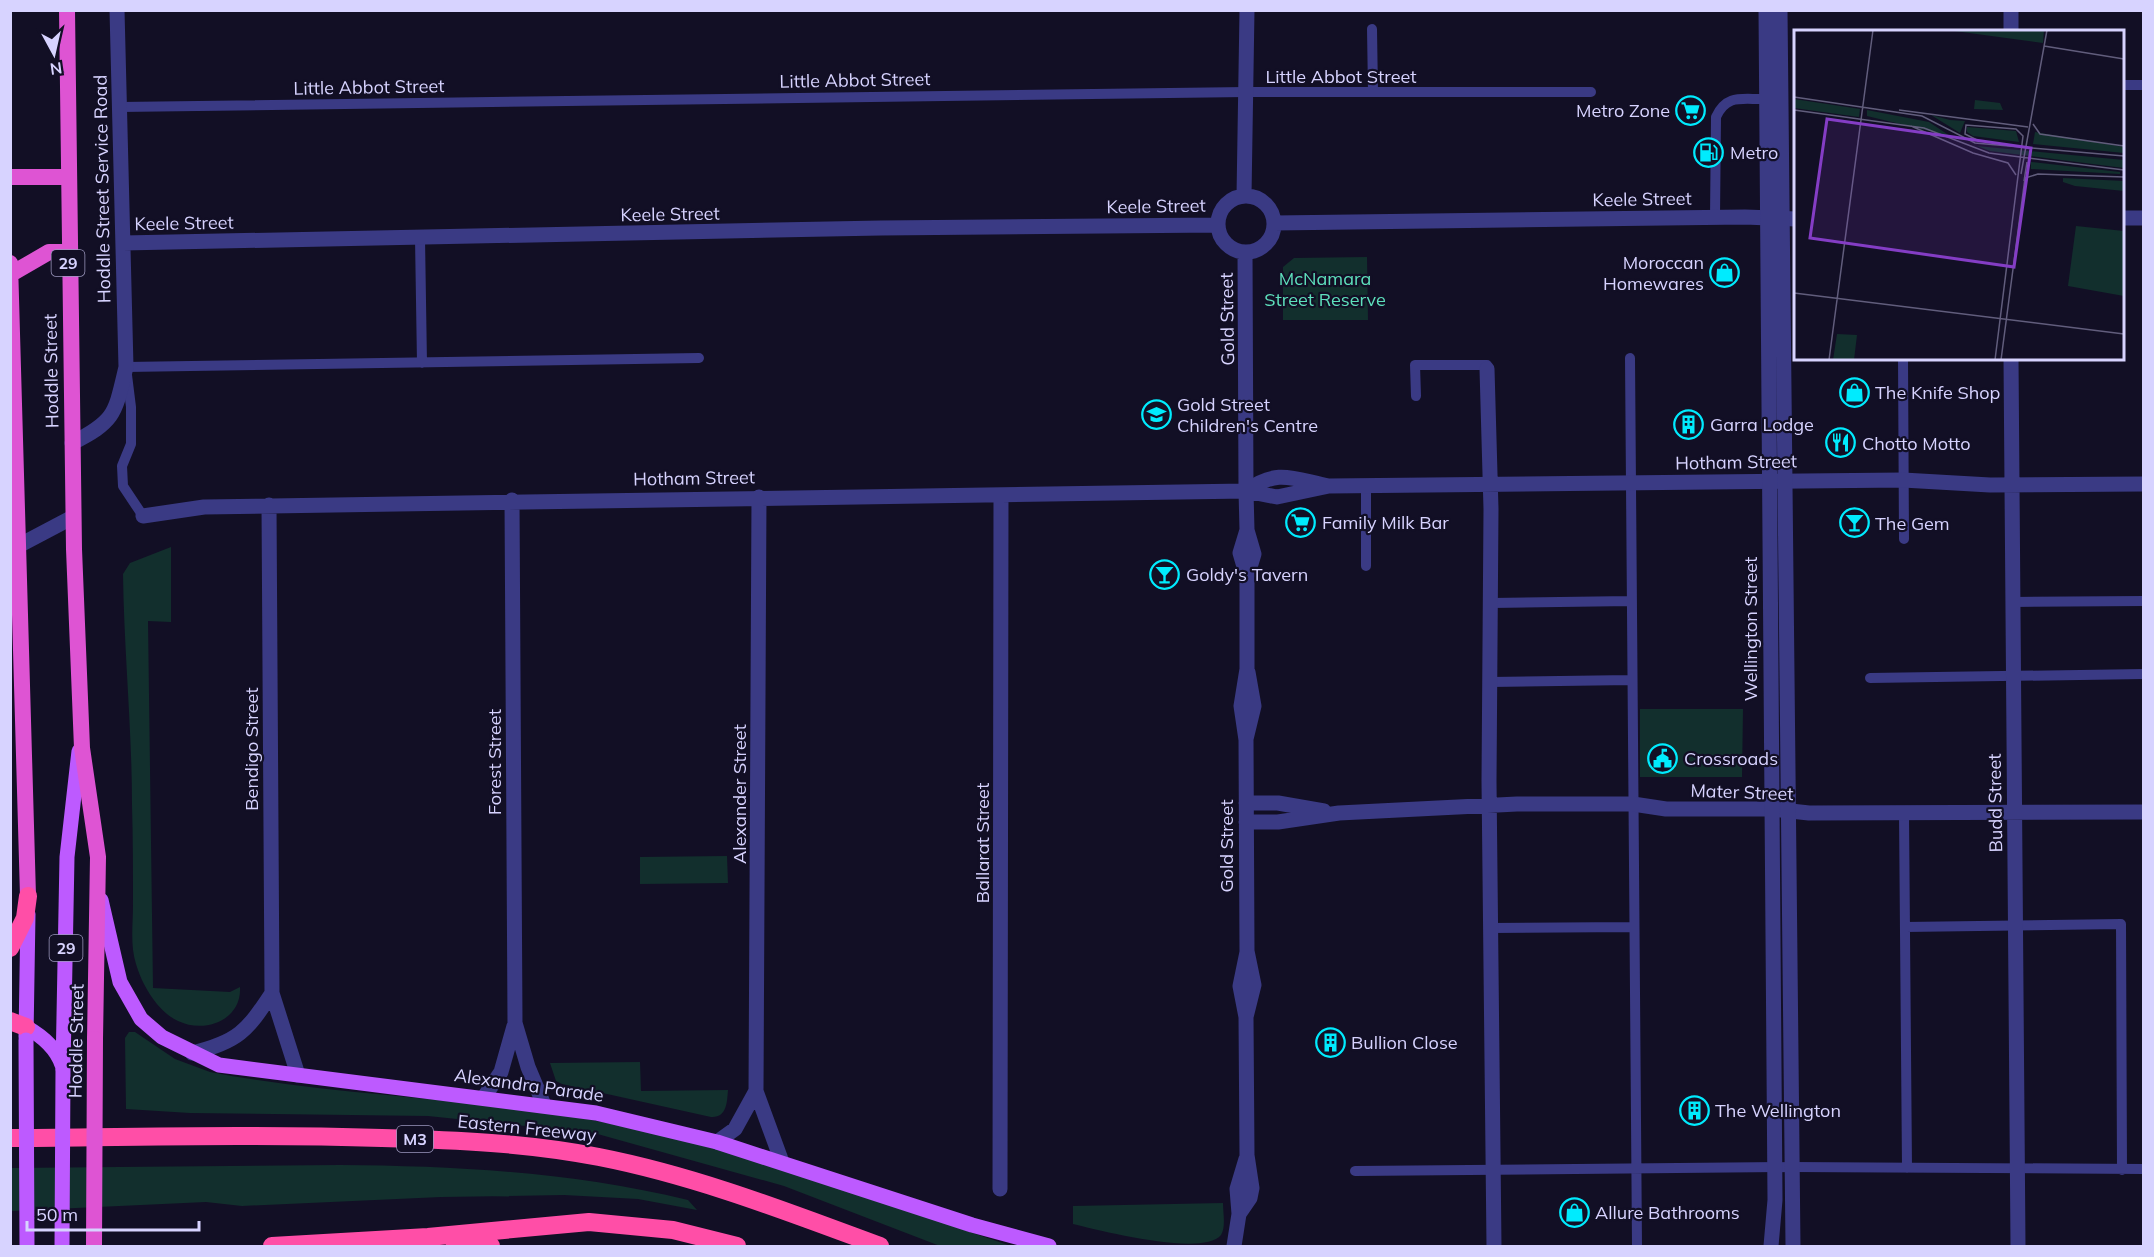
<svg xmlns="http://www.w3.org/2000/svg" width="2154" height="1257" viewBox="0 0 2154 1257" font-family="Mulish,sans-serif">
	<style>
		.green { fill: #122f2d }
		.lines { fill: none; stroke-linecap: round; stroke-linejoin: round }
		.service { stroke: #3a3a84; stroke-width: 10 }
		.minor { stroke: #3a3a84; stroke-width: 15 }
		.tertiary { stroke: #3a3a84; stroke-width: 15 }
		.primary { stroke: #bd5aff; stroke-width: 15 }
		.trunk { stroke: #de54d3; stroke-width: 16 }
		.motorway { stroke: #ff4ea7; stroke-width: 18 }
		.primary-bridge { stroke: #bd5aff; stroke-width: 15 }
		.trunk-bridge { stroke: #de54d3; stroke-width: 16 }
		.labels { text-anchor: middle; dominant-baseline: central; stroke-width: 4.5; stroke-linejoin: round; paint-order: stroke }
		.shield { fill: #120f25; stroke: #9c98be; stroke-width: 1.5 }
		.shield-label { font-size: 16px; font-weight: bold; fill: #d7d3ff }
		.street-label { font-size: 18px; fill: #d7d3ff; stroke: #120f25 }
		.poi-label { font-size: 18px; fill: #d7d3ff; stroke: #120f25; text-anchor: start }
		.park-label { font-size: 18px; fill: #5ee0bc; stroke: #120f25 }
		.inset-road { fill: none; stroke: #615d7c; stroke-width: 1.5 }
		.view { fill: #843dc5; fill-opacity: 0.15; stroke: #843dc5; stroke-width: 3 }
		.inset-edge { fill: none; stroke: #d7d3ff; stroke-width: 3 }
	</style>
	<rect width="100%" height="100%" fill="#120f25"/>
	<path class="green" d="M 1367,257 L 1368,320 L 1283,320 L 1283,267 L 1294,258 Z
		M 171,547 L 171,622 L 148,621 L 153,988 L 230,992 L 240,987 C 242,1020 205,1034 178,1021 C 158,1012 142,985 136,964 C 130,944 133,926 133,905 C 133,872 133,839 132,805 C 132,728 124,651 123,574 L 130,563 Z
		M 1640,709 L 1743,709 L 1742,777 L 1640,777 Z
		M 727,856 L 728,883 L 640,884 L 640,857 Z
		M 129,1032 L 135,1032 L 175,1059 L 210,1072 C 340,1097 473,1097 602,1122 C 741,1149 877,1200 1011,1246 L 940,1246 L 784,1186 L 594,1133 L 428,1116 L 190,1113 L 126,1109 L 125,1038 Z
		M 640,1062 L 641,1091 L 728,1090 C 727,1102 727,1118 711,1117 L 562,1084 L 556,1081 L 550,1063 Z
		M 340,1165 C 458,1166 573,1172 688,1200 L 697,1210 L 638,1199 L 564,1195 L 441,1197 L 242,1206 L 206,1202 L 11,1211 L 10,1168 Z
		M 1223,1203 C 1223,1212 1226,1227 1221,1235 C 1203,1257 1102,1231 1073,1224 L 1073,1206 Z"/>
	<g class="lines">
		<path class="service" d="M 1372,29 L 1373,92
			M 2122,85 L 2144,85
			M 120,107 L 1246,92 L 1591,92
			M 1715,217 L 1716,117 C 1727,93 1743,100 1767,99
			M 420,238 L 422,363
			M 1630,358 L 1637,1246
			M 1903,358 L 1904,539
			M 1416,396 L 1415,365 L 1487,365 L 1487,369
			M 1366,485 L 1366,566
			M 143,516 L 123,486 L 122,466 L 131,444 L 131,407 L 126,367 L 699,358
			M 2013,602 L 2144,601
			M 1491,603 L 1631,601
			M 1870,678 L 2144,674
			M 1490,682 L 1631,680
			M 1904,814 L 1907,1168
			M 1905,927 L 2121,924 L 2122,1170
			M 1490,928 L 1632,927
			M 1355,1171 L 1792,1167 L 2144,1169"/>
		<path class="minor" d="M 2011,10 L 2011,32
			M 1244,196 L 1247,10
			M1218 224a28 28 0 1 1 56 0a28 28 0 1 1-56 0Z
			M 2122,218 L 2144,218
			M 1274,223 L 1745,217 L 1796,219
			M 123,243 L 881,228 L 1218,225
			M 1245,252 L 1246,491 L 1247,530 L 1254,554 L 1247,577 L 1247,669 L 1241,706 L 1246,740 L 1247,951 L 1254,985 L 1246,1017
			M 2011,358 L 2018,1246
			M 1487,369 L 1491,509 L 1489,781 L 1494,1246
			M 72,443 C 116,421 115,413 126,367 L 117,10
			M 1246,491 C 1278,468 1293,479 1329,486 L 1903,480 L 1990,485 L 2144,484
			M 759,497 L 756,1091 L 782,1162
			M 512,500 L 515,1023 L 528,1067 L 544,1105
			M 269,505 L 272,993 L 298,1075
			M 143,516 L 204,507 L 1246,491 L 1277,497 L 1329,486
			M 10,546 L 18,546 L 73,517
			M 1247,577 L 1240,553 L 1247,530
			M 1246,739 L 1254,706 L 1248,672
			M 1246,803 L 1278,803 L 1324,811
			M 1246,822 L 1278,822 L 1339,813 L 1517,804 L 1633,804 L 1666,809 L 1772,809 L 1809,813 L 2144,812
			M 192,1053 C 238,1042 247,1031 272,993
			M 484,1097 L 501,1072 L 514,1026
			M 717,1142 L 735,1129 L 756,1091
			M 1000,1189 L 1001,496
			M 1239,1214 L 1250,1198 L 1252,1188 L 1247,1155 L 1246,1017 L 1240,986 L 1247,952
			M 1234,1246 L 1239,1214 L 1237,1189 L 1246,1159"/>
		<path class="tertiary" d="M 1766,10 L 1775,1200 L 1771,1246
			M 1780,10 L 1793,1246"/>
		<path class="primary" d="M 101,900 L 120,982 L 141,1019 L 162,1037 L 219,1065 L 596,1113 L 717,1142 L 972,1225 L 1049,1246
			M 26,1027 C 42,1036 56,1047 62,1065
			M 26,1037 L 28,914
			M 63,1069 L 67,857 L 79,751"/>
		<path class="trunk" d="M 67,10 L 74,549 L 82,748 L 98,857 L 95,1039
			M 10,177 L 68,177
			M 10,263 L 28,896
			M 11,274 L 49,252 L 68,252"/>
		<path class="motorway" d="M 10,948 L 25,918 L 28,896
			M 10,1021 L 26,1027
			M 10,1138 C 134,1137 259,1134 382,1138 C 455,1140 528,1143 599,1157 C 696,1176 788,1212 880,1246
			M 454,1241 L 491,1246
			M 272,1246 L 428,1237 L 589,1222 L 673,1230 L 737,1246"/>
		<path class="primary-bridge" d="M 26,1040 L 27,1246
			M 62,1246 L 63,1069"/>
		<path class="trunk-bridge" d="M 94,1246 L 95,1039"/>
	</g>
	<defs>
		<symbol id="supermarket-ring" viewBox="-11 -11 22 22"><circle r="9.5" fill="#120f25" stroke="#00ebfe" stroke-width="1.5"/><path d="M-6-5.5h2.5l.6 2H6L4.5 2H-2.5L-4.4-4H-6ZM-1.5 3.2a1.3 1.3 0 1 0 .1 0ZM3 3.2a1.3 1.3 0 1 0 .1 0Z" fill="#00ebfe"/></symbol>
		<symbol id="fuel-ring" viewBox="-11 -11 22 22"><circle r="9.5" fill="#120f25" stroke="#00ebfe" stroke-width="1.5"/><path d="M-5.5-6h7V0h2V4h1.3V-2.5L3-4.5l.8-.8L6-3V5H2.5V1h-1V6h-7ZM-4.2-4.7v3.2H.2V-4.7Z" fill="#00ebfe"/></symbol>
		<symbol id="shop-ring" viewBox="-11 -11 22 22"><circle r="9.5" fill="#120f25" stroke="#00ebfe" stroke-width="1.5"/><path d="M-5-2.5h2.3a2.7 3.5 0 0 1 5.4 0H5L5.5 6h-11ZM-1.5-2.5h3a1.5 2.3 0 0 0-3 0Z" fill="#00ebfe"/></symbol>
		<symbol id="school-ring" viewBox="-11 -11 22 22"><circle r="9.5" fill="#120f25" stroke="#00ebfe" stroke-width="1.5"/><path d="M0-5L7-2L0 1L-7-2ZM-4 1L0 2.5L4 1V4Q0 6-4 4Z" fill="#00ebfe"/></symbol>
		<symbol id="building-ring" viewBox="-11 -11 22 22"><circle r="9.5" fill="#120f25" stroke="#00ebfe" stroke-width="1.5"/><path d="M-4-6H4V6H1V3H-1V6H-4ZM-2.5-4.3h1.7v1.8h-1.7ZM.8-4.3h1.7v1.8H.8ZM-2.5-1h1.7V.8h-1.7ZM.8-1h1.7V.8H.8Z" fill="#00ebfe"/></symbol>
		<symbol id="restaurant-ring" viewBox="-11 -11 22 22"><circle r="9.5" fill="#120f25" stroke="#00ebfe" stroke-width="1.5"/><path d="M-5-6h1v4h1v-4h1v4h1v-4h1v5L-1.5 .5V6h-2V.5L-5-1ZM5-6V6H3V1.5H1.5Q1.5-4 5-6Z" fill="#00ebfe"/></symbol>
		<symbol id="bar-ring" viewBox="-11 -11 22 22"><circle r="9.5" fill="#120f25" stroke="#00ebfe" stroke-width="1.5"/><path d="M-6-5H6L.8 .8V4.5H3.5V6h-7V4.5H-.8V.8Z" fill="#00ebfe"/></symbol>
		<symbol id="civic-ring" viewBox="-11 -11 22 22"><circle r="9.5" fill="#120f25" stroke="#00ebfe" stroke-width="1.5"/><path d="M-.6-6.5H3V-4.5H.6V-3L4-1V1h2V6H-6V1h2V-1L-.6-3ZM-1.2 2.5V6h2.4V2.5Z" fill="#00ebfe"/></symbol>
	</defs>
	<g fill-rule="evenodd">
		<use href="#supermarket-ring" x="1674" y="94" width="33" height="33"/>
		<use href="#fuel-ring" x="1692" y="136" width="33" height="33"/>
		<use href="#shop-ring" x="1708" y="256" width="33" height="33"/>
		<use href="#shop-ring" x="1838" y="376" width="33" height="33"/>
		<use href="#school-ring" x="1140" y="398" width="33" height="33"/>
		<use href="#building-ring" x="1672" y="408" width="33" height="33"/>
		<use href="#restaurant-ring" x="1824" y="426" width="33" height="33"/>
		<use href="#supermarket-ring" x="1284" y="506" width="33" height="33"/>
		<use href="#bar-ring" x="1838" y="506" width="33" height="33"/>
		<use href="#bar-ring" x="1148" y="558" width="33" height="33"/>
		<use href="#civic-ring" x="1646" y="742" width="33" height="33"/>
		<use href="#building-ring" x="1314" y="1026" width="33" height="33"/>
		<use href="#building-ring" x="1678" y="1094" width="33" height="33"/>
		<use href="#shop-ring" x="1558" y="1196" width="33" height="33"/>
	</g>
	<g class="labels">
		<g class="shield">
			<rect x="51.5" y="250" width="33" height="26" rx="4.5"/>
			<rect x="49.5" y="935" width="33" height="26" rx="4.5"/>
			<rect x="397" y="1126" width="36" height="26" rx="4.5"/>
		</g>
		<g class="shield-label">
			<text x="68" y="263">29</text>
			<text x="66" y="948">29</text>
			<text x="415" y="1139">M3</text>
		</g>
		<g class="street-label">
			<text x="1341" y="76">Little Abbot Street</text>
			<text transform="translate(855 80) rotate(-1)">Little Abbot Street</text>
			<text transform="translate(369 87) rotate(-1)">Little Abbot Street</text>
			<text transform="translate(102 189) rotate(-91)">Hoddle Street Service Road</text>
			<text transform="translate(1642 199) rotate(-1)">Keele Street</text>
			<text transform="translate(1156 206) rotate(-1)">Keele Street</text>
			<text transform="translate(670 214) rotate(-1)">Keele Street</text>
			<text transform="translate(184 223) rotate(-1)">Keele Street</text>
			<text transform="translate(1227 319) rotate(-91)">Gold Street</text>
			<text transform="translate(51 371) rotate(-91)">Hoddle Street</text>
			<text transform="translate(1736 462) rotate(-1)">Hotham Street</text>
			<text transform="translate(694 478) rotate(-1)">Hotham Street</text>
			<text transform="translate(1750 629) rotate(-90)">Wellington Street</text>
			<text transform="translate(251 749) rotate(-90)">Bendigo Street</text>
			<text transform="translate(494 762) rotate(-90)">Forest Street</text>
			<text transform="translate(1742 792) rotate(2)">Mater Street</text>
			<text transform="translate(739 794) rotate(-90)">Alexander Street</text>
			<text transform="translate(1995 803) rotate(-91)">Budd Street</text>
			<text transform="translate(982 843) rotate(-90)">Ballarat Street</text>
			<text transform="translate(1226 846) rotate(-90)">Gold Street</text>
			<text transform="translate(76 1041) rotate(-89)">Hoddle Street</text>
			<text transform="translate(529 1085) rotate(8)">Alexandra Parade</text>
			<text transform="translate(527 1128) rotate(6)">Eastern Freeway</text>
		</g>
		<g class="poi-label">
			<text x="1670" y="110" text-anchor="end">Metro Zone</text>
			<text x="1730" y="152">Metro</text>
			<text x="1704" y="262" text-anchor="end">Moroccan<tspan x="1704" dy="21">Homewares</tspan></text>
			<text x="1875" y="392">The Knife Shop</text>
			<text x="1177" y="404">Gold Street<tspan x="1177" dy="21">Children's Centre</tspan></text>
			<text x="1710" y="424">Garra Lodge</text>
			<text x="1862" y="443">Chotto Motto</text>
			<text x="1322" y="522">Family Milk Bar</text>
			<text x="1875" y="523">The Gem</text>
			<text x="1186" y="574">Goldy's Tavern</text>
			<text x="1684" y="758">Crossroads</text>
			<text x="1351" y="1042">Bullion Close</text>
			<text x="1715" y="1110">The Wellington</text>
			<text x="1595" y="1212">Allure Bathrooms</text>
		</g>
		<g class="park-label">
			<text x="1325" y="278">McNamara<tspan x="1325" dy="21">Street Reserve</tspan></text>
		</g>
	</g>
	<g transform="translate(1794 30)">
		<rect width="330" height="330" fill="#120f25"/>
		<path d="M 153,0 L 250,0 L 249,13 ZM 0,69 L 66,79 L 65,87 L 0,78 ZM 181,70 L 206,73 L 209,80 L 180,79 ZM 73,80 L 135,92 L 156,106 L 73,86 ZM 137,85 L 156,90 L 171,91 L 166,103 ZM 173,97 L 222,101 L 225,112 L 179,106 L 173,102 ZM 241,102 L 330,117 L 330,123 L 239,114 ZM 183,116 L 330,130 L 330,138 L 196,121 ZM 237,132 L 326,142 L 326,144 L 237,139 ZM 269,148 L 330,151 L 330,161 L 281,156 L 269,152 ZM 282,196 L 330,201 L 330,266 L 274,256 ZM 43,304 L 63,305 L 60,330 L 39,330 Z" fill="#122f2d"/>
		<path class="inset-road" d="M 250,16 L 330,29M 0,67 L 128,86 L 181,113 L 330,126M 0,80 L 130,98 L 195,123 L 330,140M 105,80 L 234,97M 239,94 L 246,104 L 330,116M 117,96 L 179,123 L 214,133 L 222,145M 183,110 L 171,104 L 172,95 L 222,99 L 229,106 L 201,330M 227,144 L 253,0M 230,151 L 233,132M 0,263 L 330,304M 35,330 L 79,0M 207,330 L 231,148 L 244,144 L 330,147"/>
		<path class="view" d="M 33,89 L 237,118 L 220,237 L 16,208 Z"/>
		<rect width="330" height="330" class="inset-edge"/>
	</g>
	<rect width="2154" height="1257" fill="none" stroke="#d7d3ff" stroke-width="24"/>
	<g transform="translate(54 54) rotate(172)" stroke="#120f25" stroke-width="4.5" paint-order="stroke">
	<path d="M0-4.5L10 22L0 15L-10 22Z" fill="#d7d3ff"/>
	<text y="-9" font-size="16" font-weight="bold" text-anchor="middle" fill="#d7d3ff">N</text>
	</g>
	<path d="M27 1221v9h172v-9" fill="none" stroke="#d7d3ff" stroke-width="3"/>
	<text x="36" y="1221" font-size="18" fill="#d7d3ff" stroke="#120f25" stroke-width="4.5" paint-order="stroke">50 m</text>
</svg>
